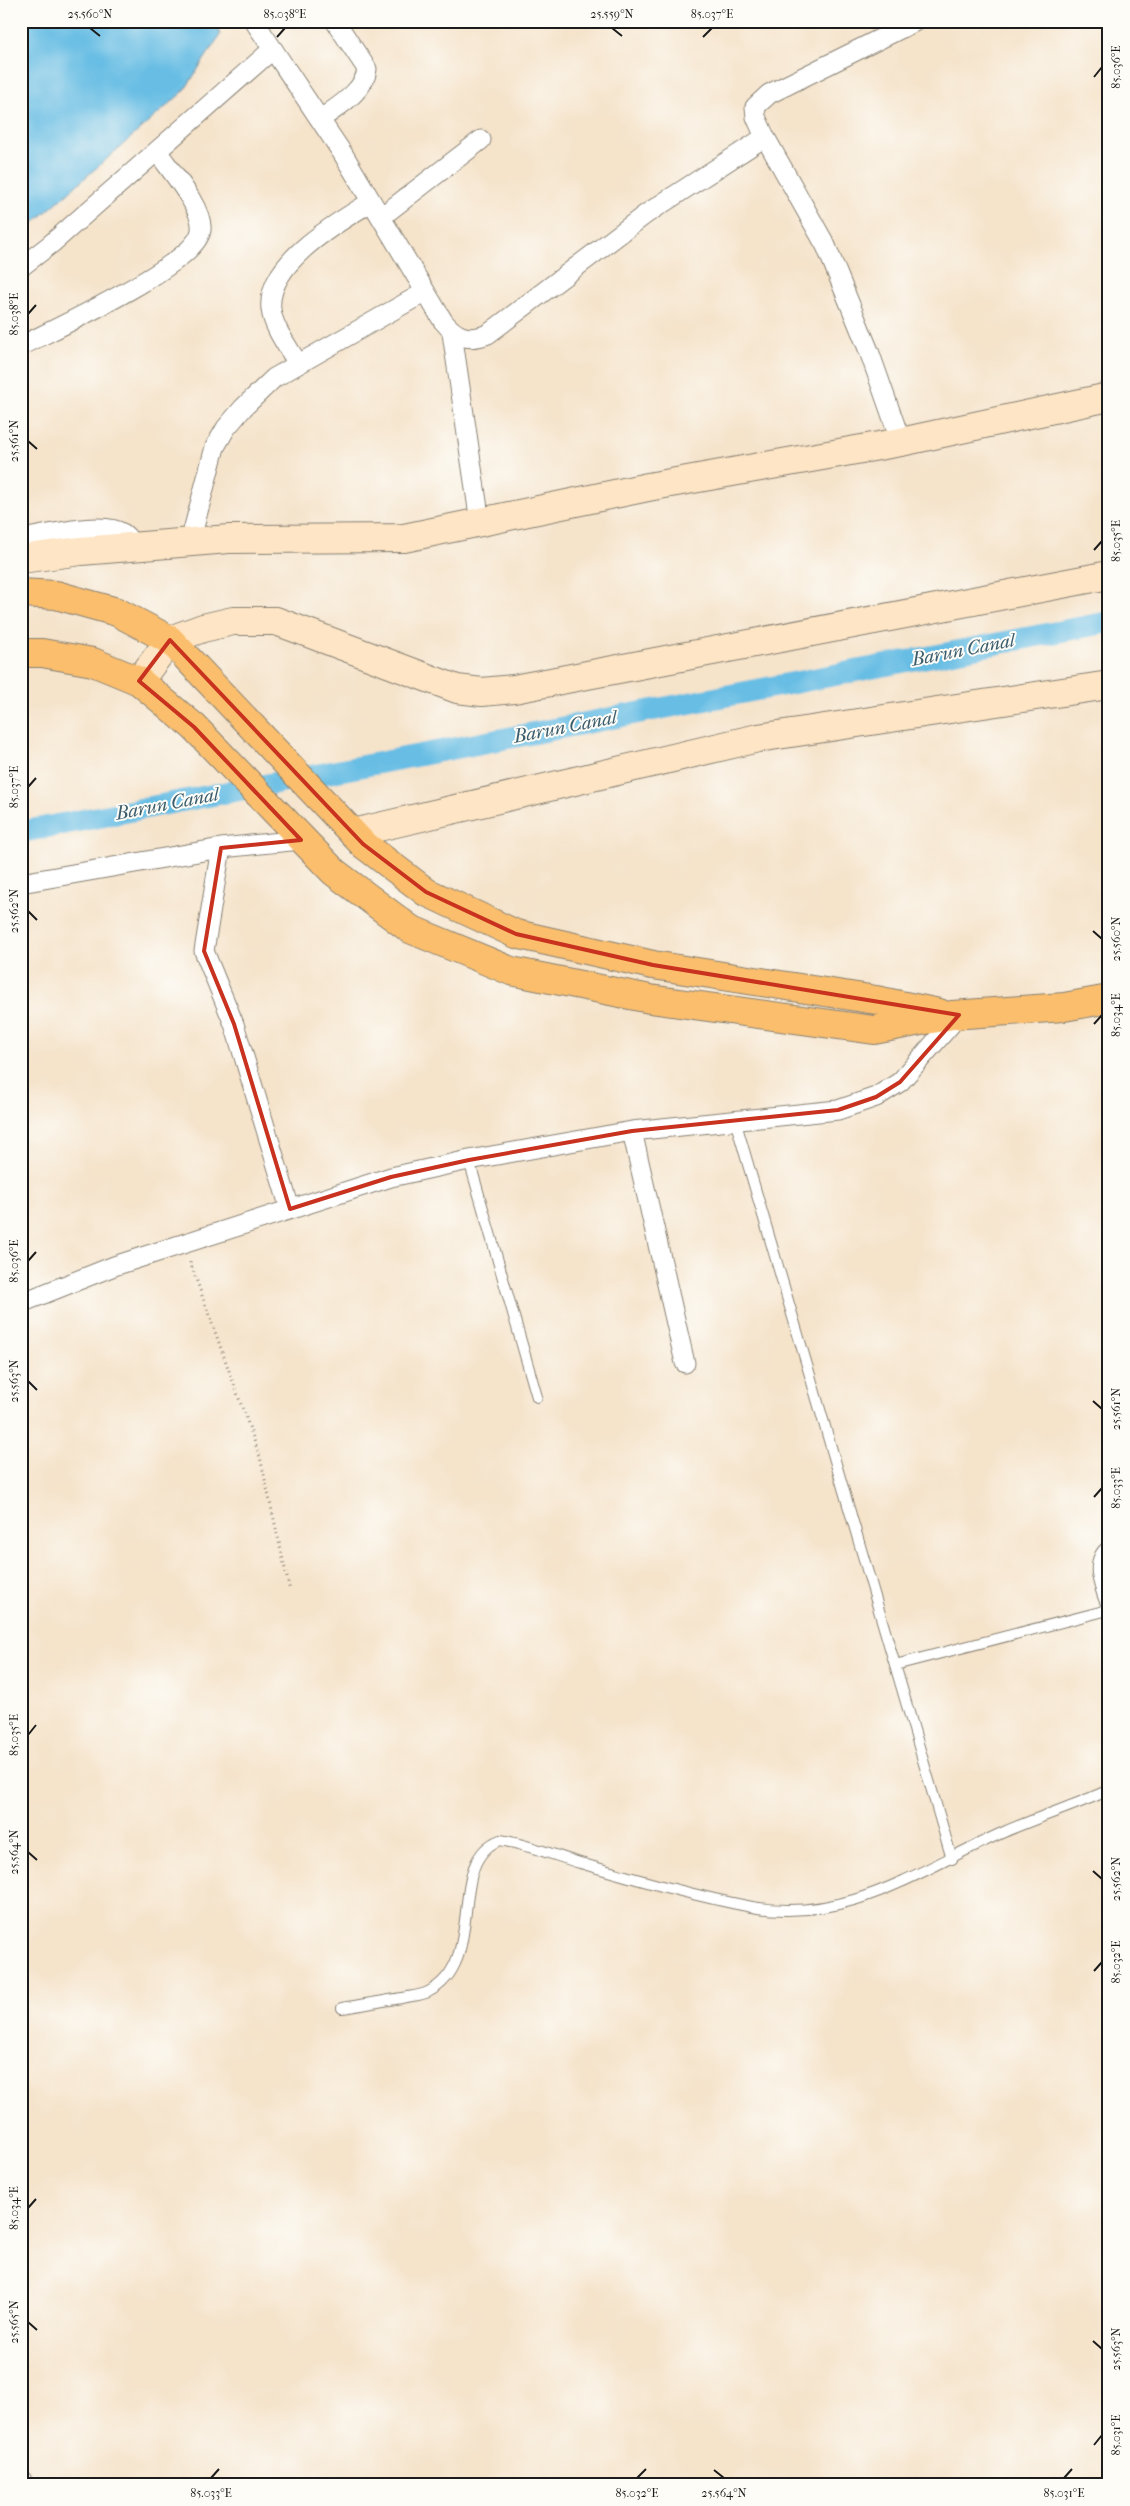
<svg xmlns="http://www.w3.org/2000/svg" width="1130" height="2506" viewBox="0 0 1130 2506" font-family="'IM FELL French Canon',serif">
	<style>
		.water { fill: #67bde4; stroke: #426c80 }
		.lines { fill: none; stroke-linecap: round; stroke-linejoin: round }
		.canal { stroke: #67bde4; stroke-width: 22 }
		.service-casing { stroke: #888073; stroke-width: 12 }
		.minor-casing { stroke: #888073; stroke-width: 21 }
		.secondary-casing { stroke: #888073; stroke-width: 30 }
		.trunk-casing { stroke: #888073; stroke-width: 30 }
		.path { stroke: #888073; stroke-width: 3; stroke-dasharray: 1 4; stroke-linecap: butt }
		.service { stroke: #fff; stroke-width: 10 }
		.minor { stroke: #fff; stroke-width: 19 }
		.secondary { stroke: #fde5c5; stroke-width: 28 }
		.trunk { stroke: #fabe6d; stroke-width: 28 }
		.marked { fill: none; stroke: #c8321e; stroke-width: 4; stroke-linejoin: round }
		.ticks { fill: none; stroke: #1c1c1c; stroke-width: 2 }
		.labels { text-anchor: middle; dominant-baseline: central; stroke-width: 4; stroke-linejoin: round; paint-order: stroke }
		.water-label { font-size: 19px; font-style: italic; fill: #3a5c6c; stroke: #fdfcf7 }
		.neatline { fill: none; stroke: #1c1c1c; stroke-width: 2 }
		.ticks-label { font-size: 12px; text-anchor: middle; fill: #1c1c1c }
	</style>
	<rect width="100%" height="100%" fill="#fdfcf7"/>
	<filter id="ink" filterUnits="userSpaceOnUse"><feTurbulence type="fractalNoise" baseFrequency=".02" numOctaves="2"/><feDisplacementMap in="SourceGraphic" scale="10" xChannelSelector="R" yChannelSelector="G"/><feConvolveMatrix kernelMatrix="1 2 1 2 8 2 1 2 1" color-interpolation-filters="sRGB"/></filter>
	<filter id="wash" filterUnits="userSpaceOnUse"><feTurbulence type="fractalNoise" baseFrequency=".0096" numOctaves="4" result="noise"/><feDisplacementMap in="SourceGraphic" scale="20" xChannelSelector="R" yChannelSelector="G"/><feGaussianBlur stdDeviation="1.12" result="paint"/><feColorMatrix in="noise" values="0 0 0 0 0 0 0 0 0 0 0 0 0 0 0 0 0 1.4 0 .05"/><feComposite in="paint" operator="in"/></filter>
	<g filter="url(#wash)">
		<rect width="100%" height="100%" fill="#f5e3ca"/>
		<path class="water" d="M 21,21 L 216,21 L 220,35 L 184,91 L 21,234 Z"/>
		<g class="lines">
			<path class="canal" d="M 21,832 L 1109,622"/>
		</g>
	</g>
	<g filter="url(#ink)">
		<g class="lines">
			<defs>
				<path id="service" d="M 735,1120 L 952,1859
					M 469,1160 L 537,1397
					M 1109,1545 C 1086,1561 1101,1591 1109,1612
					M 895,1665 L 1108,1610
					M 342,2008 C 362,2005 382,2001 402,1998 C 410,1996 420,1996 428,1992 C 489,1962 444,1861 500,1840 C 527,1844 553,1855 580,1863 C 636,1879 694,1896 752,1907 C 849,1924 920,1869 1004,1832 C 1038,1817 1074,1806 1109,1790"/>
				<path id="minor" d="M 254,21 L 343,154 L 443,321 C 456,337 468,342 488,334 L 646,214 L 765,137
					M 321,119 C 337,107 365,91 367,69 L 335,21
					M 381,217 L 481,140
					M 21,267 L 51,244 L 273,49
					M 452,333 L 480,522
					M 21,346 C 54,329 197,264 201,230 C 204,209 169,169 157,151
					M 298,364 C 289,348 273,328 271,309 C 266,263 338,222 371,202
					M 901,442 L 869,351 L 826,246 L 765,137 L 756,117 L 755,107 L 769,94 L 916,21
					M 21,539 C 44,536 103,520 122,533 C 127,535 131,543 134,548
					M 190,542 L 215,447 L 226,428 L 243,408 L 274,378 L 425,292
					M 221,848 L 204,951 L 234,1024 L 290,1209
					M 21,883 L 221,848 L 301,840
					M 632,1131 L 685,1363
					M 21,1303 L 114,1266 L 391,1177 L 469,1160 L 632,1131 L 838,1110 L 876,1097 L 900,1082 L 959,1015
					M 21,2479 L 24,2485"/>
				<path id="secondary" d="M 21,559 L 81,551 L 229,539 L 404,538 L 648,487 L 901,442 L 1109,397
					M 139,681 L 170,640 L 203,628 L 233,621 L 276,621 L 457,689 L 482,692 L 514,689 L 1109,575
					M 353,833 L 758,738 L 1109,685"/>
				<path id="trunk" d="M 21,593 L 56,595 L 117,612 L 170,640 L 363,844 L 426,892 L 516,934 L 653,965 L 876,1000 L 939,1013
					M 21,653 L 42,653 L 93,662 L 139,681 L 194,727 L 334,872 L 410,929 L 511,971 L 650,999 L 874,1030 L 952,1015 L 1064,1007 L 1109,999"/>
			</defs>
			<use href="#service" class="service-casing"/>
			<use href="#minor" class="minor-casing"/>
			<use href="#secondary" class="secondary-casing"/>
			<use href="#trunk" class="trunk-casing"/>
			<path class="path" d="M 190,1262 L 260,1457 L 290,1591"/>
			<use href="#service" class="service"/>
			<use href="#minor" class="minor"/>
			<use href="#secondary" class="secondary"/>
			<use href="#trunk" class="trunk"/>
		</g>
	</g>
	<path class="marked" d="M 170,640 L 363,844 L 426,892 L 516,934 L 653,965 L 959,1015 L 900,1082 L 876,1097 L 838,1110 L 632,1131 L 469,1160 L 391,1177 L 290,1209 L 234,1024 L 204,951 L 221,848 L 301,840 L 194,727 L 139,681 Z"/>
	<path class="ticks" d="M 90,28 L 100,36M 612,28 L 622,36M 277,37 L 285,28M 703,37 L 712,28M 1094,77 L 1102,67M 28,314 L 36,305M 28,441 L 37,449M 1094,550 L 1102,541M 28,787 L 36,778M 28,911 L 37,920M 1093,931 L 1102,939M 1094,1024 L 1102,1015M 28,1261 L 36,1252M 28,1381 L 37,1390M 1093,1401 L 1102,1409M 1094,1497 L 1102,1488M 28,1735 L 36,1725M 28,1852 L 37,1860M 1093,1871 L 1102,1879M 1094,1971 L 1102,1962M 28,2208 L 36,2199M 28,2322 L 37,2330M 1093,2341 L 1102,2349M 1094,2445 L 1102,2435M 714,2470 L 724,2478M 211,2478 L 219,2469M 637,2478 L 646,2469M 1064,2478 L 1072,2469"/>
	<g class="labels">
		<g class="water-label">
			<text transform="translate(963 650) rotate(-11)">Barun Canal</text>
			<text transform="translate(565 727) rotate(-11)">Barun Canal</text>
			<text transform="translate(167 804) rotate(-11)">Barun Canal</text>
		</g>
	</g>
	<rect width="1130" height="2506" fill="none" stroke="#fdfcf7" stroke-width="55"/>
	<rect x="28" y="28" width="1074" height="2450" class="neatline"/>
	<g class="ticks-label">
		<text x="90" y="18">25.560°N</text>
		<text x="285" y="18">85.038°E</text>
		<text x="612" y="18">25.559°N</text>
		<text x="712" y="18">85.037°E</text>
		<text transform="translate(1116 67) rotate(-90)" y="4">85.036°E</text>
		<text transform="translate(14 314) rotate(-90)" y="4">85.038°E</text>
		<text transform="translate(14 441) rotate(-90)" y="4">25.561°N</text>
		<text transform="translate(1116 541) rotate(-90)" y="4">85.035°E</text>
		<text transform="translate(14 787) rotate(-90)" y="4">85.037°E</text>
		<text transform="translate(14 911) rotate(-90)" y="4">25.562°N</text>
		<text transform="translate(1116 939) rotate(-90)" y="4">25.560°N</text>
		<text transform="translate(1116 1015) rotate(-90)" y="4">85.034°E</text>
		<text transform="translate(14 1261) rotate(-90)" y="4">85.036°E</text>
		<text transform="translate(14 1381) rotate(-90)" y="4">25.563°N</text>
		<text transform="translate(1116 1409) rotate(-90)" y="4">25.561°N</text>
		<text transform="translate(1116 1488) rotate(-90)" y="4">85.033°E</text>
		<text transform="translate(14 1735) rotate(-90)" y="4">85.035°E</text>
		<text transform="translate(14 1852) rotate(-90)" y="4">25.564°N</text>
		<text transform="translate(1116 1879) rotate(-90)" y="4">25.562°N</text>
		<text transform="translate(1116 1962) rotate(-90)" y="4">85.032°E</text>
		<text transform="translate(14 2208) rotate(-90)" y="4">85.034°E</text>
		<text transform="translate(14 2322) rotate(-90)" y="4">25.565°N</text>
		<text transform="translate(1116 2349) rotate(-90)" y="4">25.563°N</text>
		<text transform="translate(1116 2435) rotate(-90)" y="4">85.031°E</text>
		<text x="211" y="2497">85.033°E</text>
		<text x="637" y="2497">85.032°E</text>
		<text x="724" y="2497">25.564°N</text>
		<text x="1064" y="2497">85.031°E</text>
	</g>
</svg>
